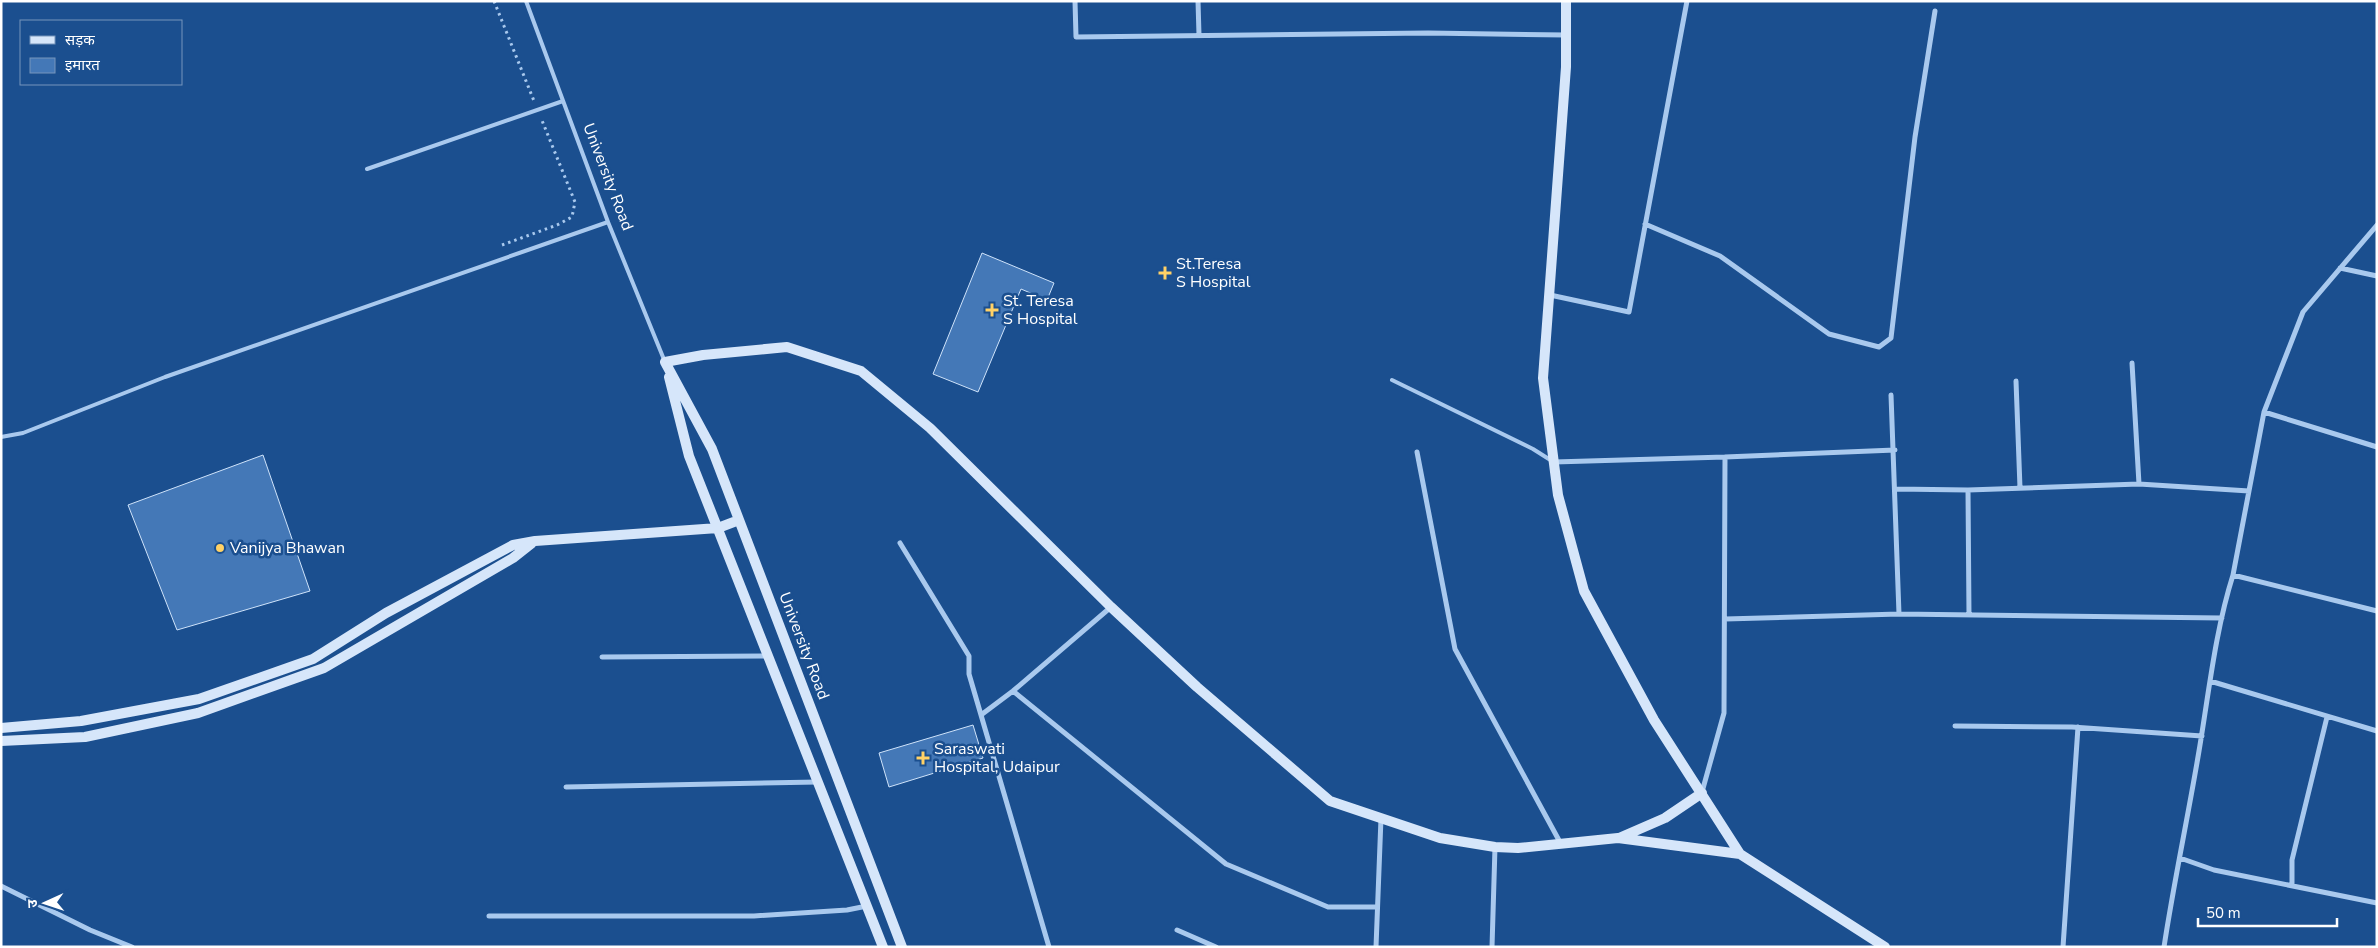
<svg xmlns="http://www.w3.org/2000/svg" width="2378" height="948" viewBox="0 0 2378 948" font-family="'Nunito Sans','Noto Sans Devanagari',sans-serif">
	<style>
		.building { fill: #4478b7; stroke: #cfe3fa }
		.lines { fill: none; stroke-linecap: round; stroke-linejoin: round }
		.path { stroke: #a9c9ee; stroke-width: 3; stroke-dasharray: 2.5 4; stroke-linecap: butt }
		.lane { stroke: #a9c9ee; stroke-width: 4 }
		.street { stroke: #a9c9ee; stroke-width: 5 }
		.secondary { stroke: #d6e6fa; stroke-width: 10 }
		.poi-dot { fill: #ffd166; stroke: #1b4f8f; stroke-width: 2 }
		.labels { text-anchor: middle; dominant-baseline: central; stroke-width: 5; stroke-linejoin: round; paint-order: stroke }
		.street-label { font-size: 16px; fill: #fff; stroke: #1b4f8f }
		.poi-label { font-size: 16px; fill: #fff; stroke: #1b4f8f; text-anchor: start }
	</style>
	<rect width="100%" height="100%" fill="#1b4f8f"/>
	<path class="building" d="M 982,253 L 1054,283 L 1047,300 L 1021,289 L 978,392 L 933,374 Z
		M 263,455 L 310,591 L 177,630 L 128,505 Z
		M 973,725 L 983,758 L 889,787 L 879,753 Z"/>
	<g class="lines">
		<path class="path" d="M 494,1 L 534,101
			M 502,245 L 557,225 L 572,217 L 575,202 L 541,118"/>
		<path class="lane" d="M 526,1 L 608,222 L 665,362
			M 367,169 L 563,101
			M 1392,380 L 1533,449 L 1552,461
			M 1,437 L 23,433 L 165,377 L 608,222"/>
		<path class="street" d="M 1075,1 L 1076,37 L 1428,33 L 1566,35
			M 1198,1 L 1199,35
			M 1645,224 L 1720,256 L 1829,334 L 1879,347 L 1891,338 L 1915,137 L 1935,11
			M 2340,268 L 2377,276
			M 1550,295 L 1629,312 L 1687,1
			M 2132,363 L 2139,484
			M 2016,381 L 2020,488
			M 1891,395 L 1899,614
			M 2264,412 L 2377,447
			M 1417,452 L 1455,649 L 1561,844
			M 1725,457 L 1895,450
			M 1554,462 L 1725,457 L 1724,713 L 1702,792
			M 1896,489 L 1968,490 L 2139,484 L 2249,491
			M 1968,490 L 1969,615
			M 900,543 L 969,656 L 969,674 L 981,715
			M 2233,575 L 2377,611
			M 1725,619 L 1899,614 L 2222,618
			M 602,657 L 769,656
			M 2210,681 L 2377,731
			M 1013,691 L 1226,864 L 1328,907 L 1377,907
			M 1955,726 L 2072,727 L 2202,736
			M 566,787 L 818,782
			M 2180,858 L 2214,870 L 2377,903
			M 2292,884 L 2292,860 L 2327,717
			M 1,886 L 90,930 L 132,947
			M 489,916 L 754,916 L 847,910 L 867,906
			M 1177,930 L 1216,947
			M 1049,947 L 981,715 L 1013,691 L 1111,607
			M 1376,947 L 1381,818
			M 1492,947 L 1495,847
			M 2063,947 L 2078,727
			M 2164,947 C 2174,881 2188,817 2199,751 C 2209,692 2215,632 2233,575 L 2264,412 L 2303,312 L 2377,225"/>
		<path class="secondary" d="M 1566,1 L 1566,67 L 1543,378 L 1558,495 L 1584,591 L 1654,720 L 1740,854 L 1885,947
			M 665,362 L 703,355 L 787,347 L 861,371 L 930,428 L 1111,607 L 1197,687 L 1330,801 L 1440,838 L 1495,847 L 1518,848 L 1618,838 L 1740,854
			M 665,362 L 712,449 L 902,947
			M 669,377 L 689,456 L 883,947
			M 1,728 L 81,721 L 199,699 L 313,659 L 386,613 L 513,545 L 535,541 L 718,528 L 739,520
			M 1,741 L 85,737 L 198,713 L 324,668 L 513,558 L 532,543
			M 1619,838 L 1665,818 L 1702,793"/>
	</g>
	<g class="poi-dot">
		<path d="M1162.5 265.5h5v5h5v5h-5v5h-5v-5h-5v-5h5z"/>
		<path d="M989.5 302.5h5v5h5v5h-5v5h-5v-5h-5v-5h5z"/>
		<circle cx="220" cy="548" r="5"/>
		<path d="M920.5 750.5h5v5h5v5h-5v5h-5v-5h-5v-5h5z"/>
	</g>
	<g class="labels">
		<g class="street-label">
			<text transform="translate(608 177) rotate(69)">University Road</text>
			<text transform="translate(804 646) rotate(69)">University Road</text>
		</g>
		<g class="poi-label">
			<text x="1176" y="264">St.Teresa<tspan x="1176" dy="18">S Hospital</tspan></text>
			<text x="1003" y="301">St. Teresa<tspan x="1003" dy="18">S Hospital</tspan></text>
			<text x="230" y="548">Vanijya Bhawan</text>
			<text x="934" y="749">Saraswati<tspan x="934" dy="18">Hospital, Udaipur</tspan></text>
		</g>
	</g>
	<rect width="2378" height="948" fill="none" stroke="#ffffff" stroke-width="5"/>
	<rect x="20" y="20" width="162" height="65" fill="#1b4f8f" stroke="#7695bc"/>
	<rect x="30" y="36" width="25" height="8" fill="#d6e6fa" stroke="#7695bc"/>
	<text x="65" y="45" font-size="15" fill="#ffffff">सड़क</text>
	<rect x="30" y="58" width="25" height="15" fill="#4478b7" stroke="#7695bc"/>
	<text x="65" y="70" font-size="15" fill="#ffffff">इमारत</text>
	<g transform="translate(45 903) rotate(267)" stroke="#1b4f8f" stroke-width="4" paint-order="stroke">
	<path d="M0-4L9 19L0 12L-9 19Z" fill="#ffffff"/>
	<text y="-8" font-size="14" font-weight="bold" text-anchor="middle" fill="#ffffff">उ</text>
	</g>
	<path d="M2198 918v8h139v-8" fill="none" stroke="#ffffff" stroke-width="2.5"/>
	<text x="2206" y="918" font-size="15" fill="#ffffff" stroke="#1b4f8f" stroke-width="4" paint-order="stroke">50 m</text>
</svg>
